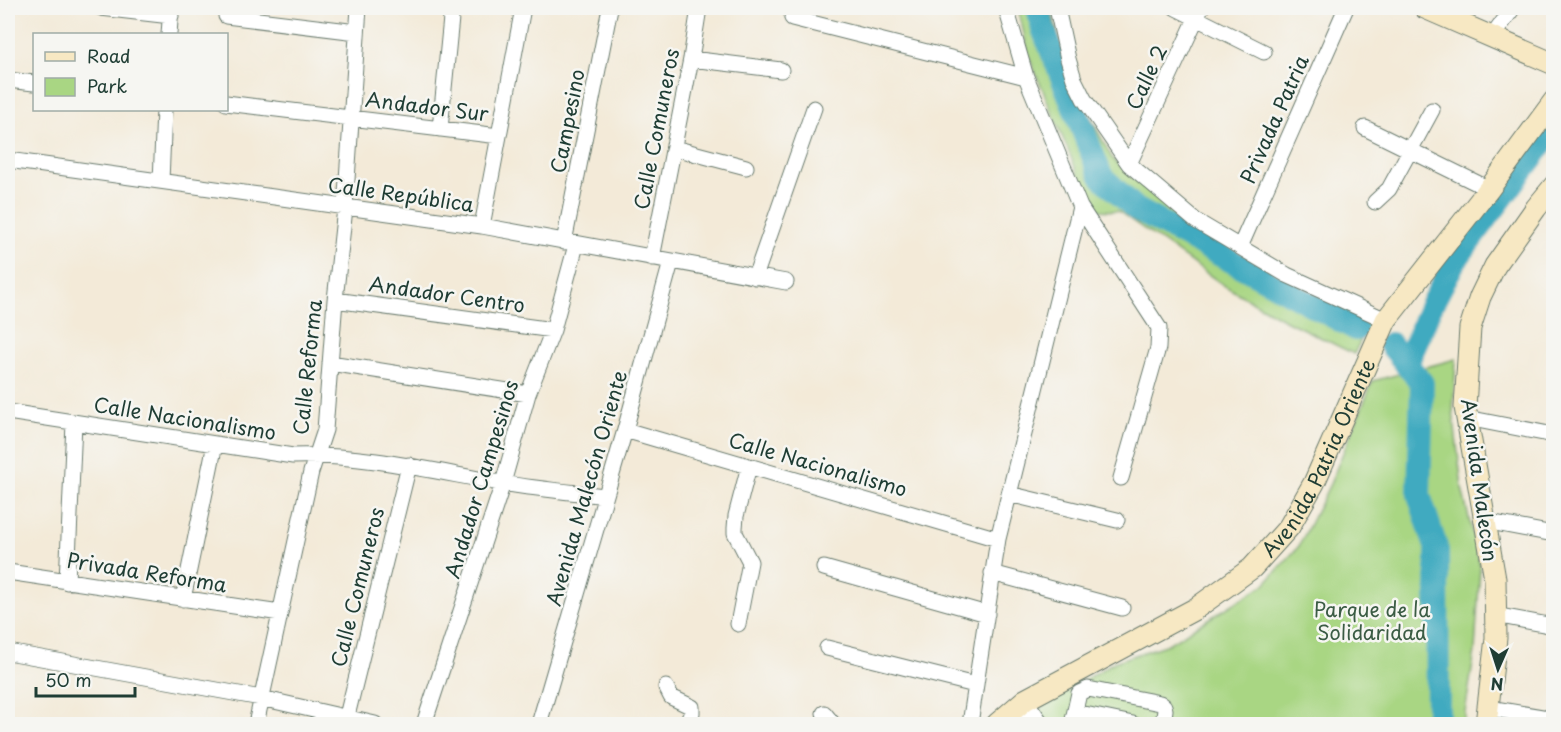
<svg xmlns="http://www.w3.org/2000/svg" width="1561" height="732" viewBox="0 0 1561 732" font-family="'Playpen Sans',sans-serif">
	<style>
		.green { fill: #a9d683; stroke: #648a5c; stroke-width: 1.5 }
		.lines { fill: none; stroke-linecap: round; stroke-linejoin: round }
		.river { stroke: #40aac0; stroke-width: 24 }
		.street-casing { stroke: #697a6d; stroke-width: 17 }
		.secondary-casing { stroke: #697a6d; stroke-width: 23 }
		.street { stroke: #fff; stroke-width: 15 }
		.secondary { stroke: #f7e8c3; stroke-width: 21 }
		.labels { text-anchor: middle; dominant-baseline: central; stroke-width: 5; stroke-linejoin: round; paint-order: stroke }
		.street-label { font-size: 20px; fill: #1f3d34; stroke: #f6f6f2 }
		.park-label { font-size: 20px; fill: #3b5c44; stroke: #f6f6f2 }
	</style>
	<rect width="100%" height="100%" fill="#f6f6f2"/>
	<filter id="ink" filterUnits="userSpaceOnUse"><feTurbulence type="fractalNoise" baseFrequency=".0167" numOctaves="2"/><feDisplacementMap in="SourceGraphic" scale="12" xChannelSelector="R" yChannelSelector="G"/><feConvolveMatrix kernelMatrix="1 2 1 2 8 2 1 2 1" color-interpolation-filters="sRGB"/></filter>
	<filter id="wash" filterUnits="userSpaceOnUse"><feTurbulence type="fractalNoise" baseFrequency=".008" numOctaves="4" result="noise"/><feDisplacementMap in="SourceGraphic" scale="24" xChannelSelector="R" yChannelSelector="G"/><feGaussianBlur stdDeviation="1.35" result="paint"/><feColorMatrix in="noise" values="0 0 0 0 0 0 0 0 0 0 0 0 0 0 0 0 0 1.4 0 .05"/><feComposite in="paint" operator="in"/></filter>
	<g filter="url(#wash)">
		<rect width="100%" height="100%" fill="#f3ead8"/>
		<path class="green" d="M 1018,8 L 1051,8 L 1068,75 L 1112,158 L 1137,182 L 1245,259 L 1300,288 L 1371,319 L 1354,354 L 1283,319 L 1225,286 L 1118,211 L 1093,210 L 1029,57 Z
			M 1456,359 L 1453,411 L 1462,488 L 1480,567 L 1475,651 L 1463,724 L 1022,724 L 1044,705 L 1114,662 L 1168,644 L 1264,585 L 1299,546 L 1330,484 L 1373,381 Z"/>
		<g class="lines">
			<path class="river" d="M 1038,8 L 1043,29 L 1101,176 L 1136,209 L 1356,329
				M 1390,344 L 1422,383 L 1419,495 L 1437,550 L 1438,724
				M 1407,364 L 1430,308 L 1454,262 L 1554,128"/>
		</g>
	</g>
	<g filter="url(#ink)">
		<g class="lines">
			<defs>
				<path id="street" d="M 101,8 L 171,16
					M 1006,8 L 1026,77 L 1080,207 L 1159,328 L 1158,348 L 1121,478
					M 1057,8 L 1068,59 L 1074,79 L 1084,99 L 1129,164 L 1196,221 L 1287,275 L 1386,320
					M 1176,8 L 1264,52
					M 226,16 L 357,32
					M 792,18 L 1026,77
					M 169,34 L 171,8
					M 1492,37 L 1513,8
					M 691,59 L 781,70
					M 8,80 L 34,83
					M 226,103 L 499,136
					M 1365,128 L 1489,189
					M 440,129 L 452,8
					M 674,148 L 746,167
					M 8,160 L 482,226 L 786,282
					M 1129,164 L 1201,8
					M 161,181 L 164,110
					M 1375,202 L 1389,189 L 1432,110
					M 482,226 L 523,8
					M 564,242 L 610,8
					M 1240,247 L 1346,8
					M 652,258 L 691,59 L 699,8
					M 755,277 L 814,108
					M 335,300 L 553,330
					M 330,363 L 528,394
					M 8,412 L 293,456 C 364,454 432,471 501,483 C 536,489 571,492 605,496
					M 1467,418 L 1554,435
					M 625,430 L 998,539
					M 1009,494 L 1117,520
					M 1484,521 L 1554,534
					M 824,568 L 987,614
					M 8,572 L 280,613
					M 992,573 L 1122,608
					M 67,582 L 74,423
					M 183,599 L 215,444
					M 1495,615 L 1554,626
					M 738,624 L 750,562 L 735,533 L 735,528 L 736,516 L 749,466
					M 827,648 L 975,685
					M 8,652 L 261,698 L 375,724
					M 666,687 L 671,697 L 692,707 L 692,713 L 686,724
					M 1025,700 L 1042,724
					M 1015,708 L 1025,724
					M 1489,708 L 1554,719
					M 1075,712 L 1133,724
					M 824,713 L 833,724
					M 256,724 L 311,472 L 325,430 L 335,300 L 345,208 L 359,8
					M 345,724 L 409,465
					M 424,724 L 503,483 L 528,394 L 553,330 L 576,245
					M 539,724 L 625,430 L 671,262
					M 970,724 L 998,539 L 1080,207
					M 1072,724 L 1079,693 L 1088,689 L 1160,703 L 1164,706 L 1165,710 L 1163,724"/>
				<g id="secondary">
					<path d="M 1425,8 L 1554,64"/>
					<path id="s1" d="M 997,724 L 1025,700 L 1195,609 L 1252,568 L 1289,527 L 1314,483 L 1386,320 L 1489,189 L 1554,101"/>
					<path d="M 1486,724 L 1496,638 L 1495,579 L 1465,407 L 1470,328 L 1480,297 L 1495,266 L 1536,208 L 1554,186"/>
				</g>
			</defs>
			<use href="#street" class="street-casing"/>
			<use href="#secondary" class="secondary-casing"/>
			<use href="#street" class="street"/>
			<use href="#secondary" class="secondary"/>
		</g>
	</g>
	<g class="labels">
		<g class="street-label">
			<text transform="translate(1146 77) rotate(-65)">Calle 2</text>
			<text transform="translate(427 106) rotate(7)">Andador Sur</text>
			<text transform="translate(1274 119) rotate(-66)">Privada Patria</text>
			<text transform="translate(567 121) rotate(-79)">Campesino</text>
			<text transform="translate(656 129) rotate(-79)">Calle Comuneros</text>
			<text transform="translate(401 194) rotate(8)">Calle República</text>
			<text transform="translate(447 294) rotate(8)">Andador Centro</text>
			<text transform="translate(307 367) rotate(-84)">Calle Reforma</text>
			<text transform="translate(185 418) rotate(9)">Calle Nacionalismo</text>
			<text stroke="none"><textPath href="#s1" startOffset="430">Avenida Patria Oriente</textPath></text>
			<text transform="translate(818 464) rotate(16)">Calle Nacionalismo</text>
			<text transform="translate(481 479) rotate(-73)">Andador Campesinos</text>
			<text transform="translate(1480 480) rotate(82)">Avenida Malecón</text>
			<text transform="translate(586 488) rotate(-74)">Avenida Malecón Oriente</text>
			<text transform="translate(147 572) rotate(9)">Privada Reforma</text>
			<text transform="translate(357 587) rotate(-76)">Calle Comuneros</text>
		</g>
		<g class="park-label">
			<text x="1372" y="609">Parque de la<tspan x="1372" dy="23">Solidaridad</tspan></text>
		</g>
	</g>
	<rect width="1561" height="732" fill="none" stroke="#f6f6f2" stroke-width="30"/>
	<rect x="33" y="33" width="195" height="78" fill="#f6f6f2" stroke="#a0aca6" stroke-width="1.5"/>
	<rect x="45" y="52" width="30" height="9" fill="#f7e8c3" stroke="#a0aca6" stroke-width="1.5"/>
	<text x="87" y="63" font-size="18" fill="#1f3d34">Road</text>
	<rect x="45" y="78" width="30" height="18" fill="#a9d683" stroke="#a0aca6" stroke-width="1.5"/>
	<text x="87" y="93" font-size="18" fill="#1f3d34">Park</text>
	<g transform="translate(1498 669) rotate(183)" stroke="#f6f6f2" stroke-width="4.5" paint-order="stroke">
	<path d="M0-4.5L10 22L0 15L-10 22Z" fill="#1f3d34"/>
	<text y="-9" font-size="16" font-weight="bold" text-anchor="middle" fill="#1f3d34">N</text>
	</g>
	<path d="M36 687v9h99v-9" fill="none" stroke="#1f3d34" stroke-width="3"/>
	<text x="45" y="687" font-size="18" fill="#1f3d34" stroke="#f6f6f2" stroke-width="4.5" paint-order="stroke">50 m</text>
</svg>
